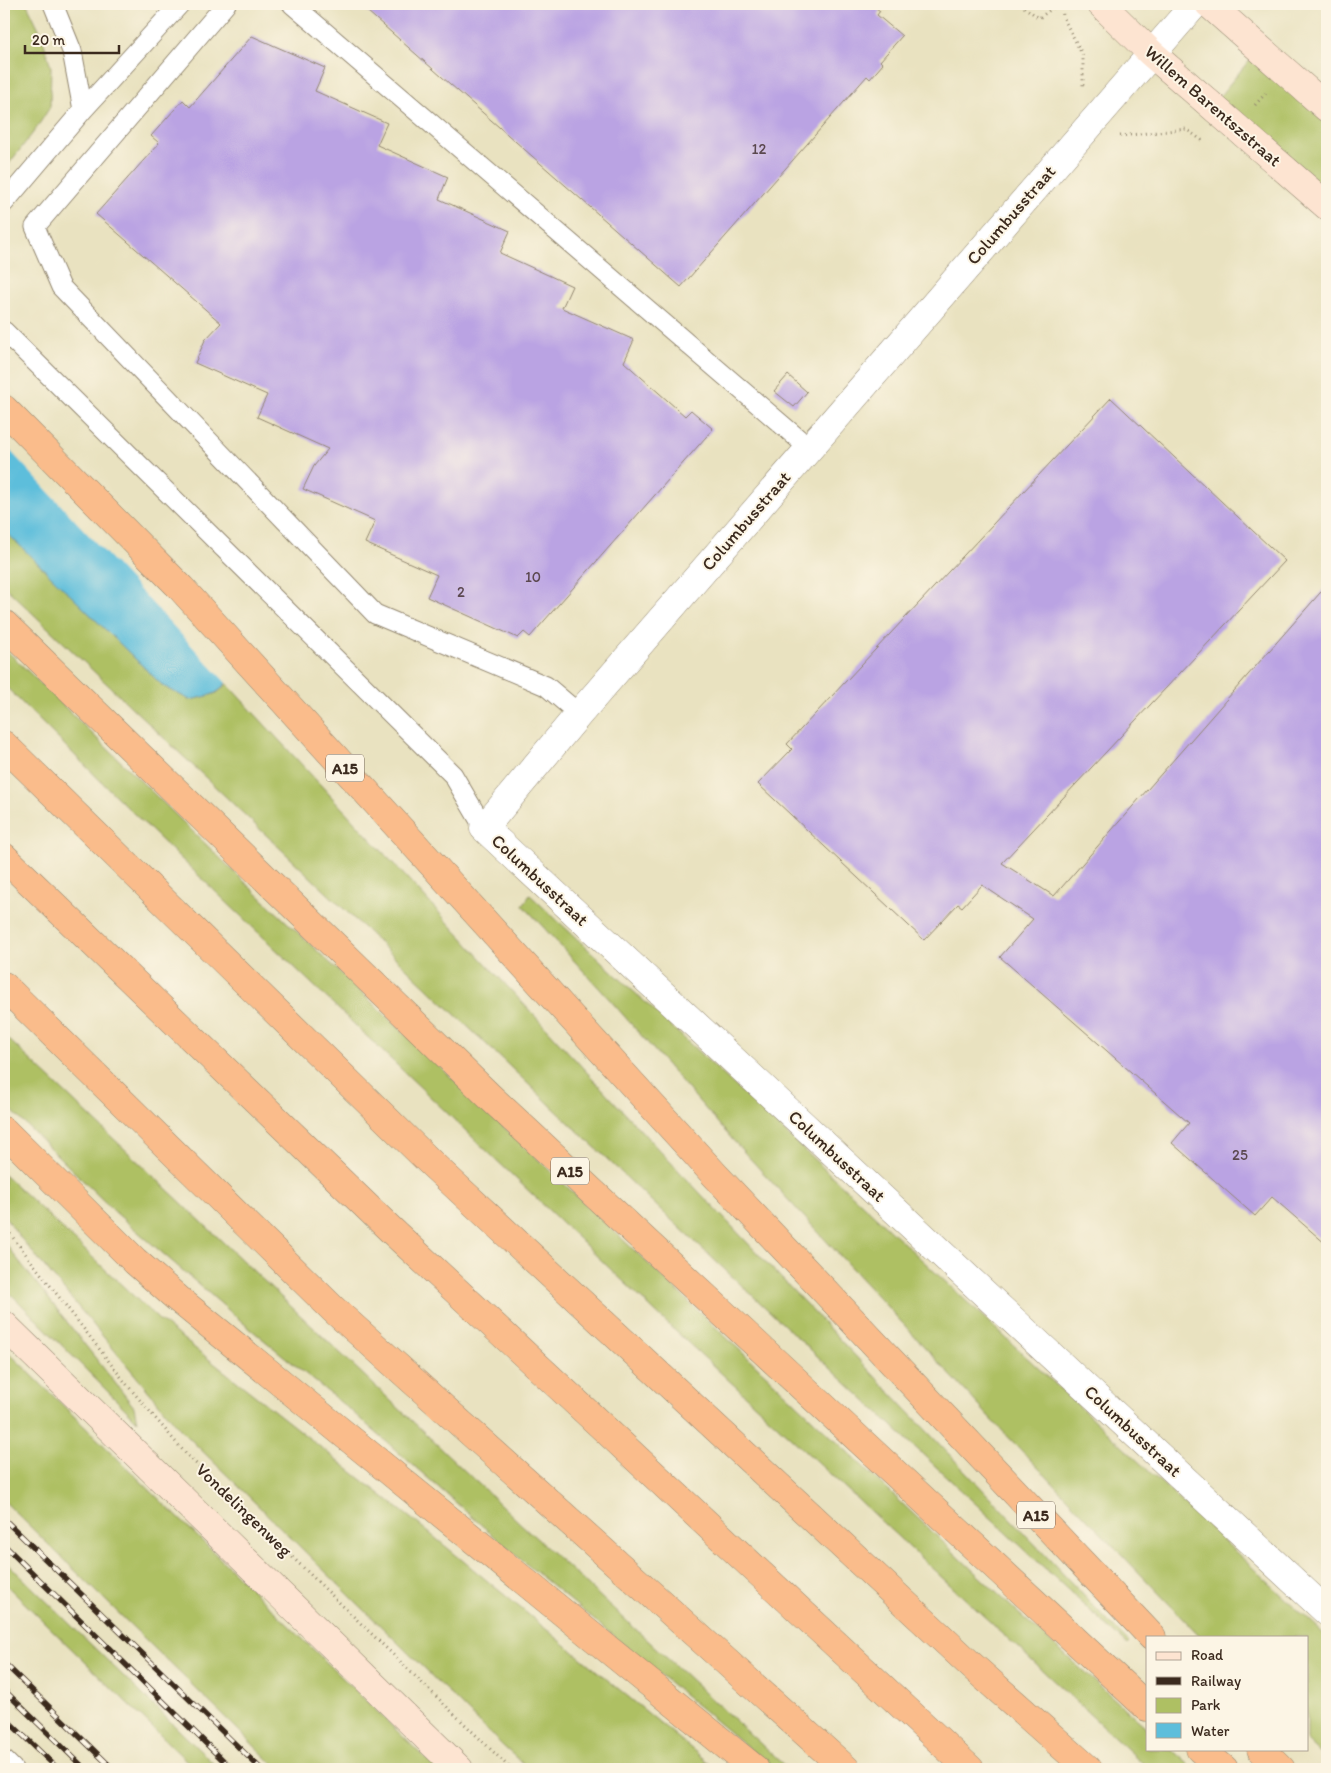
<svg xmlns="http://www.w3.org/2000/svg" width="1331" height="1773" viewBox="0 0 1331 1773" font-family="Itim,sans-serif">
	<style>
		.green { fill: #aec063; stroke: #747540 }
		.water { fill: #5dbedb; stroke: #4c747c }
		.pier { fill: #e9e2c0 }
		.building { fill: #baa3e3 }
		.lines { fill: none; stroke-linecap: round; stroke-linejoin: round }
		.lane-casing { stroke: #92866f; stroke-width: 21 }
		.street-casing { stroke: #92866f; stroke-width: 29 }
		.secondary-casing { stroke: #92866f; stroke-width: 29 }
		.highway-casing { stroke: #92866f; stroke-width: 29 }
		.path { stroke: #92866f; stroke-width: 3; stroke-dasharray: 1 4; stroke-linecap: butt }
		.lane { stroke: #fff; stroke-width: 19 }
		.street { stroke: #fff; stroke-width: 28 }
		.secondary { stroke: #fde4d1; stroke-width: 28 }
		.highway { stroke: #fabc8b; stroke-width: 28 }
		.rail-casing { stroke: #3b2a1e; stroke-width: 5.5 }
		.rail { stroke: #fcf5e5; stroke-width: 4; stroke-dasharray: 11; stroke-linecap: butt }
		.labels { text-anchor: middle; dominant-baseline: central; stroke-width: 4; stroke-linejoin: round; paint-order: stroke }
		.number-label { font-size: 15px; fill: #5b484f }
		.shield { fill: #fcf5e5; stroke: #75675a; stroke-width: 1 }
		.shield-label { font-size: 16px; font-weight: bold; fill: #3b2a1e }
		.street-label { font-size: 18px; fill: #3b2a1e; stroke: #fcf5e5 }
	</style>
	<rect width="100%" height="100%" fill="#fcf5e5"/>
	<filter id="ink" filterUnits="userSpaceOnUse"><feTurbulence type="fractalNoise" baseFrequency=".02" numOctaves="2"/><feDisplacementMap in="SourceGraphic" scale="10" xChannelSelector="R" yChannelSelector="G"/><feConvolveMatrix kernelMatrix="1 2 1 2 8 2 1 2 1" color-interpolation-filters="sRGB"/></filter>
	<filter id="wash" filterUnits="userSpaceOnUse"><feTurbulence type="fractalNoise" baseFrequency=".0096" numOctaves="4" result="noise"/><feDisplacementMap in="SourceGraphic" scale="20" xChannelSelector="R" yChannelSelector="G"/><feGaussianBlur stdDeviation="1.12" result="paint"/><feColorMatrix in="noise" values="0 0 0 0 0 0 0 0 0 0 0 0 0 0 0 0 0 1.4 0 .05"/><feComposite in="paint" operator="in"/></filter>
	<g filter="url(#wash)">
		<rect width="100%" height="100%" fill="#e9e2c0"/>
		<path class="green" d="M 4,4 L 27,4 L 41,33 L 51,67 L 50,107 L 36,129 L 4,170 Z
			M 1252,57 L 1327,123 L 1327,194 L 1218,98 Z
			M 4,530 L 163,686 L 190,700 L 217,693 L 227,684 L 659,1150 L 1129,1643 L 1127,1645 L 663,1212 L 7,589 L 4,586 Z
			M 4,648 L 255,892 L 1016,1611 L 1147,1728 L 1147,1749 L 1171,1749 L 1194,1769 L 1149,1769 L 669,1325 L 128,808 L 4,685 Z
			M 530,895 L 1327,1637 L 1327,1760 L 1307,1741 L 1307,1637 L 1201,1637 L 993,1421 L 731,1138 L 611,1001 L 523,905 Z
			M 4,1035 L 521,1524 L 788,1769 L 774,1769 L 518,1557 L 349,1409 L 248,1327 L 115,1212 L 4,1103 Z
			M 4,1174 L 159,1320 L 422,1527 L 716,1769 L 529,1769 L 504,1747 L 181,1430 L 19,1236 L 4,1215 Z
			M 4,1242 L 134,1407 L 137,1421 L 4,1287 Z
			M 4,1348 L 436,1769 L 278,1769 L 4,1501 Z
			M 4,1560 L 219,1769 L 195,1769 L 4,1583 Z"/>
		<path class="water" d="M 4,437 L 233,669 C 222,695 216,694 190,700 L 163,686 L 4,530 Z"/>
		<path class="pier" d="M 4,435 L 235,667 L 229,686 L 4,444 Z"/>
		<g id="blocks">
			<path class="building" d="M 359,4 L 871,4 L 880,11 L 877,15 L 902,36 L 880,61 L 883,64 L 870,79 L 867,76 L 681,287 Z
				M 252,36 L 325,68 L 315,91 L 387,123 L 377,145 L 448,177 L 439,199 L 510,231 L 500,253 L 572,286 L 562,308 L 634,340 L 624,362 L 685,416 L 691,410 L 713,429 L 530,637 L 524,632 L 518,638 L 427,597 L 437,575 L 365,543 L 375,521 L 303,489 L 314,466 L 328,449 L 257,417 L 267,395 L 195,363 L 205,340 L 221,323 L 96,214 L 159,143 L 151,136 L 183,100 L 190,107 Z
				M 788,375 L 807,392 L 794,407 L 774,391 Z
				M 1111,398 L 1285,561 L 1002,863 L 1054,896 L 1327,585 L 1327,1245 L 1272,1197 L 1255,1216 L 1172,1143 L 1189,1123 L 1000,957 L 1033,919 L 982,885 L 962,907 L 958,904 L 924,940 L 758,784 L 792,749 L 787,744 Z"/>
		</g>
	</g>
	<g filter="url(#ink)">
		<use href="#blocks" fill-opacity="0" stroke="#92866f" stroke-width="1"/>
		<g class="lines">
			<defs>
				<path id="lane" d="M 53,4 L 72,51 L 83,110
					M 226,4 L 35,227 L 61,287 L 375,614 L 546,686 L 579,714
					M 292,4 L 809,448
					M 4,203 L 83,110 L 180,4
					M 4,331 L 453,775 L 484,828
					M 4,1760 L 13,1769"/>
				<path id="street" d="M 1195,4 L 579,714 L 484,828 L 1327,1612"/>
				<path id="secondary" d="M 1101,4 L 1151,53 L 1327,206
					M 1209,4 L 1327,108
					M 4,1325 L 459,1769"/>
				<path id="highway" d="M 4,409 L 181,588 L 715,1175 L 1152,1637
					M 4,624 L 490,1097 L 1147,1707
					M 4,745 L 432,1164 L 971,1665 L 1088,1769
					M 4,857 L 390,1229 L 970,1769
					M 4,986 L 333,1309 L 846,1769
					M 4,1131 L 135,1261 L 177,1298 L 755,1769
					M 1200,1749 L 1224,1769
					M 1261,1749 L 1281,1769"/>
			</defs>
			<use href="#lane" class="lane-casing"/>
			<use href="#street" class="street-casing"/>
			<use href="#secondary" class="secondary-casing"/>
			<use href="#highway" class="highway-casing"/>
			<path class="path" d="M 1020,4 L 1039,18 L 1058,4
				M 1062,4 L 1063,17 L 1083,56 L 1083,86
				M 1255,105 L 1266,93
				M 1120,136 L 1186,129 L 1203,141
				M 4,1226 L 128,1386 L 186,1454 L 511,1769"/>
			<use href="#lane" class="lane"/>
			<use href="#street" class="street"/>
			<use href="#secondary" class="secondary"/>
			<use href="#highway" class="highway"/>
			<defs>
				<path id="rail" d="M 4,1519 L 261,1769
					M 4,1545 L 232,1769
					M 4,1663 L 113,1769
					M 4,1690 L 85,1769
					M 4,1717 L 58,1769"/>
			</defs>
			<use href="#rail" class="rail-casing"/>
			<use href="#rail" class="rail"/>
		</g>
	</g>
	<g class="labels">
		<g class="number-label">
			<text x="759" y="149">12</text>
			<text x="533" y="577">10</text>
			<text x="461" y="592">2</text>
			<text x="1240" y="1155">25</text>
		</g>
		<g class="shield">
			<rect x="326" y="754.5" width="38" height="27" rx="4"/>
			<rect x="551" y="1157.5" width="38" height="27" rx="4"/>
			<rect x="1017" y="1501.5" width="38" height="27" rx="4"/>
		</g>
		<g class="shield-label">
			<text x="345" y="768">A15</text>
			<text x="570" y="1171">A15</text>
			<text x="1036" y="1515">A15</text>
		</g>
		<g class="street-label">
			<text transform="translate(1213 106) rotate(41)">Willem Barentszstraat</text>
			<text transform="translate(1011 215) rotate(-49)">Columbusstraat</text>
			<text transform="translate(746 521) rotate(-49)">Columbusstraat</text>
			<text transform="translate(540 880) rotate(43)">Columbusstraat</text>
			<text transform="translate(837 1156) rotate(43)">Columbusstraat</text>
			<text transform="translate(1133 1431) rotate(43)">Columbusstraat</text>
			<text transform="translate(244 1510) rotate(44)">Vondelingenweg</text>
		</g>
	</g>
	<rect width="1331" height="1773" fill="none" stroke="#fcf5e5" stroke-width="20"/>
	<rect x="1146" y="1636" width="162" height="115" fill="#fcf5e5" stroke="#afa495"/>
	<rect x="1156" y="1652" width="25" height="8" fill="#fde4d1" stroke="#afa495"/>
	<text x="1191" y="1660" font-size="15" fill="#3b2a1e">Road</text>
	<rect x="1156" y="1677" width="25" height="8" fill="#3b2a1e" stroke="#afa495"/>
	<text x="1191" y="1686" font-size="15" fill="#3b2a1e">Railway</text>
	<rect x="1156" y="1698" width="25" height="15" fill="#aec063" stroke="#afa495"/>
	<text x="1191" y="1710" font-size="15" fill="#3b2a1e">Park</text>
	<rect x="1156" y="1723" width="25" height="15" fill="#5dbedb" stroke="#afa495"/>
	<text x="1191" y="1736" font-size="15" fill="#3b2a1e">Water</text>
	<path d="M25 45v8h94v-8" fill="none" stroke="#3b2a1e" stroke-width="2.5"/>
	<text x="32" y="45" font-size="15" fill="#3b2a1e" stroke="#fcf5e5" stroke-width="4" paint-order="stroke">20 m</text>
</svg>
